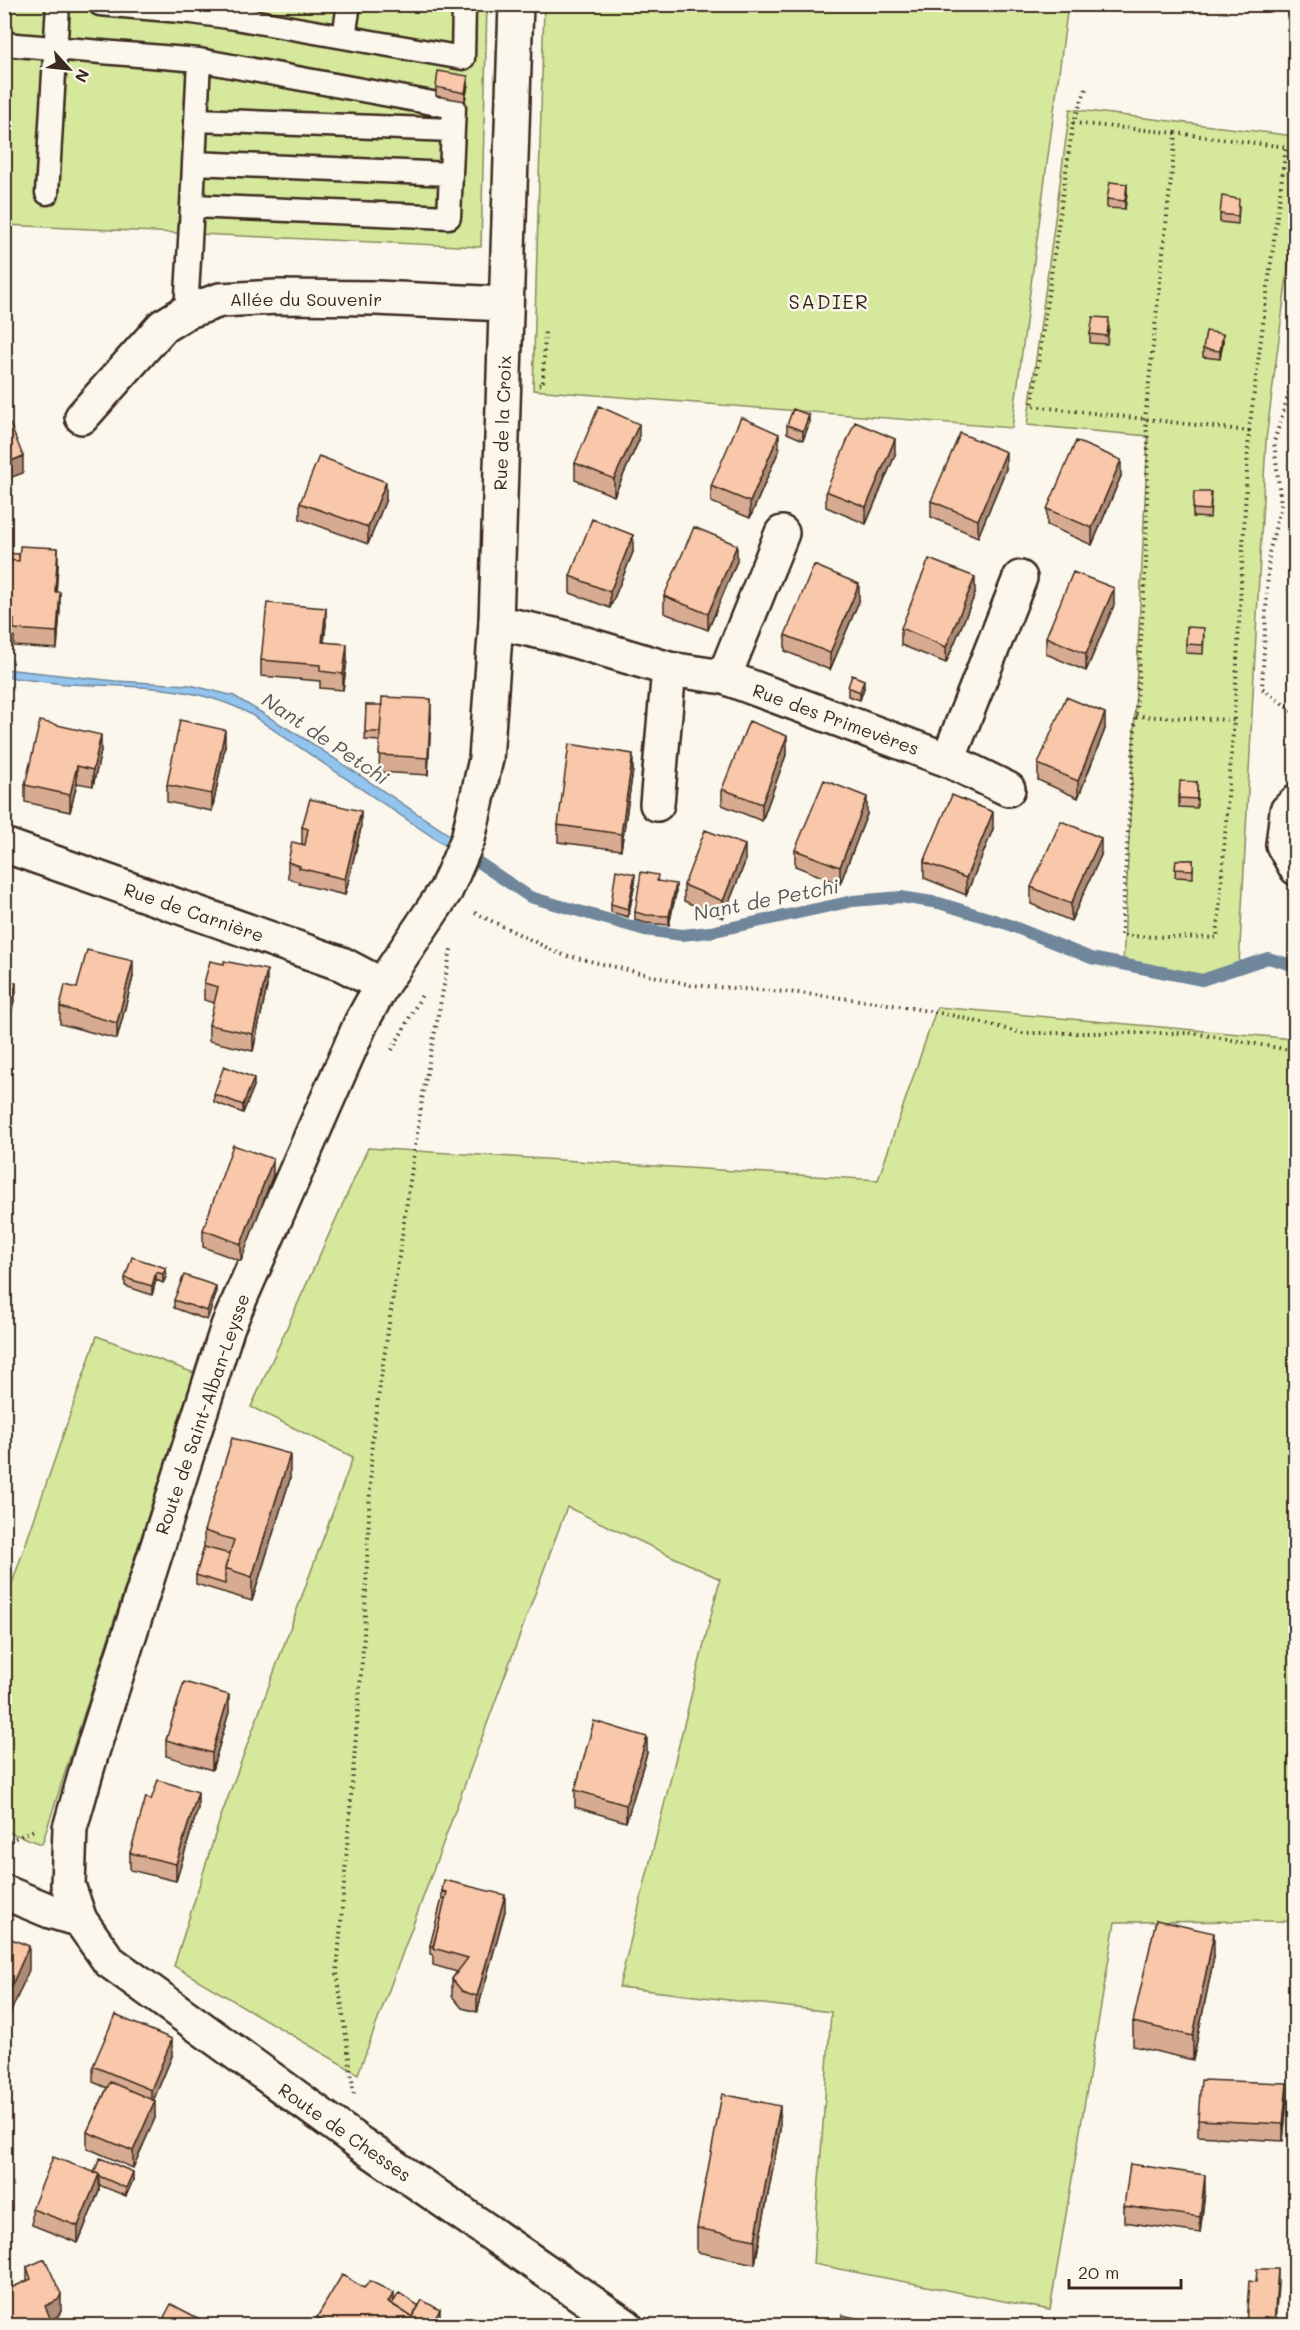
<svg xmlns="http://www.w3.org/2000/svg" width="1300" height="2330" viewBox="0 0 1300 2330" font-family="Mali,sans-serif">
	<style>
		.green { fill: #d5e89c; stroke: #88895d; stroke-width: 1.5 }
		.water { fill: #92c4ee; stroke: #6f869b; stroke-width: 1.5 }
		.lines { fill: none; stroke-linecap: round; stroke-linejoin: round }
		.stream { stroke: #6f869b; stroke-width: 12 }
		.service-casing { stroke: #3b2a1e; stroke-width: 27 }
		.minor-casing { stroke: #3b2a1e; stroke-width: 38 }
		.tertiary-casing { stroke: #3b2a1e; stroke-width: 38 }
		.secondary-casing { stroke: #3b2a1e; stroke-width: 38 }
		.path { stroke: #3b2a1e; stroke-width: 4; stroke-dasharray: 1.5 4.5; stroke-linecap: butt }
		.service { stroke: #fbf7ec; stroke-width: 22 }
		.minor { stroke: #fbf7ec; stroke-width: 33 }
		.tertiary { stroke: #fbf7ec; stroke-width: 33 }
		.secondary { stroke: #fbf7ec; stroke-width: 33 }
		.wall { fill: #d6ab91; stroke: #3b2a1e; stroke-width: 1.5 }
		.shaded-wall { fill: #ae8b76; stroke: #3b2a1e; stroke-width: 1.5 }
		.building { fill: #f9c7a9; stroke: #3b2a1e; stroke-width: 1.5 }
		.labels { text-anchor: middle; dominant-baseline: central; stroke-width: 5; stroke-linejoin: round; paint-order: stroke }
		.street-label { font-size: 18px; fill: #3b2a1e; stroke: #fbf7ec }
		.neighbourhood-label { font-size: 20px; letter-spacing: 1.5px; fill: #3b2a1e; stroke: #fbf7ec }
		.water-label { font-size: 20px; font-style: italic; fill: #55585c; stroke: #fbf7ec }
	</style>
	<rect width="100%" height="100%" fill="#fbf7ec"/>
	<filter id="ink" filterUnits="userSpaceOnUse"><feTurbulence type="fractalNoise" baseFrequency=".0167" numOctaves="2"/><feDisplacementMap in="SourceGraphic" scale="12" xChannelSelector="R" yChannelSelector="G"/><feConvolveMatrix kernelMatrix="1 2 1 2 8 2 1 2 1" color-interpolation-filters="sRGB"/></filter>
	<g filter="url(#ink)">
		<path class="green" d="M 5,5 L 487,5 L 481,247 L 5,225 Z
			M 544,5 L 1068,5 L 1012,428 L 533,390 Z
			M 1070,109 L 1295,136 L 1295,213 L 1266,440 L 1239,966 L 1202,980 L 1123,965 L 1148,436 L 1027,425 Z
			M 937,1007 L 1295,1039 L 1295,1921 L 1115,1922 L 1050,2310 L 813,2264 L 831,2012 L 619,1987 L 720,1579 L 567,1507 L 358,2074 L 174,1966 L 220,1819 L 353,1457 L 251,1407 L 368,1148 L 878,1180 Z
			M 97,1336 L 194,1373 L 42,1844 L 5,1831 L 5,1604 Z"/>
		<path class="water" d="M 5,669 L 115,681 L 190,685 L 234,696 L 308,741 L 460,842 L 455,852 L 250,714 C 196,684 130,687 69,684 C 48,683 26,679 5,677 Z"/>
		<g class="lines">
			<path class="stream" d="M 463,852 L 530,897 L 645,930 L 682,935 L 710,932 L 853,901 L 901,897 L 939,903 L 1007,924 L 1091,958 L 1202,980 L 1268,958 L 1296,966"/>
			<defs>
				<path id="service" d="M 100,4 L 192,12 L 235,18 L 463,58 L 464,4
					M 344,37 L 349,4
					M 4,44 L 199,60 L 454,107 L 449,217 L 192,206 L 199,60
					M 196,120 L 453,130
					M 194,163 L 451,174
					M 47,193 L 58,4
					M 186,312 L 192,206"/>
				<path id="minor" d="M 82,417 L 163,326 L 186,312 L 220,300 L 277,297 L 376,298 L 505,304
					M 496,622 L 559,636 L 669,669 L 724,677 L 948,760 L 1020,578
					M 724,677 L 782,533
					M 948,760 L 1008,789
					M 1296,802 L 1287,811 L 1283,845 L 1296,868
					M 657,804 L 669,669
					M 4,845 L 342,964 L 382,985"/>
				<path id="tertiary" d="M 4,1892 L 50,1911 L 80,1920"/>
				<path id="secondary" d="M 516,4 L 496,622 L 486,759 L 468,839 L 446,890 L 382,985 L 361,1023 L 228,1326 L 91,1755 L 70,1828 L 68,1885 L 80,1920 L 109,1961 L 361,2144 L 626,2326"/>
			</defs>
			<use href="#service" class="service-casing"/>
			<use href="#minor" class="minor-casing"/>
			<use href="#tertiary" class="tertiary-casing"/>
			<use href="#secondary" class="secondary-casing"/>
			<path class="path" d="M 1086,89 L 1073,123 L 1032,406 L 1249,431 L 1234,720 L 1217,938 L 1121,936 L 1146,563 L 1148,441 L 1145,419 L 1176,133 L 1286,147 L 1249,431
				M 1073,123 L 1176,133
				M 1296,370 L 1274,442 L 1281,505 L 1269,553 L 1262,688 L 1296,714
				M 539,385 L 543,384 L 545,330
				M 1136,716 L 1234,720
				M 475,913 L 560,954 L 691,985 L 799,993 L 876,1002 L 951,1015 L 1022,1033 L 1193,1033 L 1296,1051
				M 392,1050 L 423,993
				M 4,1843 L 34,1830
				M 354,2094 L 337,1972 L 364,1636 L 372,1439 L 423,1093 L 451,949"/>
			<use href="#service" class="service"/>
			<use href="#minor" class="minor"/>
			<use href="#tertiary" class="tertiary"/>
			<use href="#secondary" class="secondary"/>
		</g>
		<path class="wall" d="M 468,84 L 465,101 L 436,96 L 436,87 Z
			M 1127,192 L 1125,209 L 1107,208 L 1107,199 Z
			M 1239,207 L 1238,224 L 1220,222 L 1220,214 Z
			M 1109,327 L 1107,344 L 1090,343 L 1090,334 Z
			M 1223,342 L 1220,359 L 1203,357 L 1203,349 Z
			M 809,424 L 803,440 L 787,433 L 787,425 Z
			M 639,440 L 614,496 L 575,480 L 575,463 Z
			M 779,450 L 750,518 L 711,502 L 711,486 Z
			M 895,455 L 866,524 L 826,507 L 826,491 Z
			M 1006,469 L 978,537 L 931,517 L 931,501 Z
			M 1121,476 L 1092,545 L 1047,525 L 1047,509 Z
			M 386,499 L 368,544 L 300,519 L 300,503 Z
			M 1211,501 L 1210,518 L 1193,517 L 1193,509 Z
			M 633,552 L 610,608 L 570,593 L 570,576 Z
			M 4,553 L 58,564 L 56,592 L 60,608 L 57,649 L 14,646 L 14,636 L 4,636 Z
			M 737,561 L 708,630 L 664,613 L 664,596 Z
			M 975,594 L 946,663 L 901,645 L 901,628 Z
			M 859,601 L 830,670 L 785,651 L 785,635 Z
			M 1114,605 L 1086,671 L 1046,654 L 1046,637 Z
			M 326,624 L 324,642 L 347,660 L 343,690 L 320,688 L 320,681 L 261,676 L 261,660 Z
			M 1204,636 L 1203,654 L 1186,653 L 1186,644 Z
			M 848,687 L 864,688 L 860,700 L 848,696 Z
			M 366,705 L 431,715 L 428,775 L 379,772 L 380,741 L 365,740 Z
			M 1105,729 L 1078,798 L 1038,780 L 1038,764 Z
			M 225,746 L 212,811 L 167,802 L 167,785 Z
			M 101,751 L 93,786 L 77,783 L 70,812 L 25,802 L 25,785 Z
			M 787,752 L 762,821 L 722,805 L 722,789 Z
			M 633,770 L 621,850 L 558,842 L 558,825 Z
			M 1197,782 L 1197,808 L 1179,807 L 1179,798 Z
			M 867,814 L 840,884 L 795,866 L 795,850 Z
			M 302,827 L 361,828 L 345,895 L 299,884 L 299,882 L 288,878 L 288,862 L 302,844 Z
			M 993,829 L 966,895 L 924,878 L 924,862 Z
			M 1101,855 L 1071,921 L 1031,904 L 1031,887 Z
			M 1176,860 L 1193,860 L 1193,878 L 1175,877 Z
			M 745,862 L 723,918 L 684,901 L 684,885 Z
			M 658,881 L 676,893 L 669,925 L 646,923 L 635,920 L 635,912 Z
			M 635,883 L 628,917 L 611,912 L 611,904 Z
			M 133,977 L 117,1039 L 60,1024 L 60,1007 L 77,988 Z
			M 4,981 L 16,992 L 9,1022 L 4,1021 Z
			M 204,983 L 267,987 L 253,1051 L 209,1041 L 209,1025 L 215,1003 L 204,1000 Z
			M 254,1086 L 243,1113 L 214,1102 L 214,1094 Z
			M 273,1175 L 241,1261 L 203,1247 L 203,1230 Z
			M 166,1268 L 166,1277 L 163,1283 L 156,1280 L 152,1295 L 125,1286 L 125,1278 Z
			M 216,1294 L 207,1320 L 174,1308 L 174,1300 Z
			M 290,1479 L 252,1601 L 196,1584 L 196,1575 L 204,1547 L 204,1531 Z
			M 229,1712 L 212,1770 L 166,1756 L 166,1740 Z
			M 647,1753 L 626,1822 L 575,1807 L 575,1790 Z
			M 151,1800 L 198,1808 L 176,1881 L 130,1870 L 130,1853 Z
			M 442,1891 L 505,1911 L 477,2012 L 462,2008 L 452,1996 L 452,1979 L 457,1972 L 433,1965 L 433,1955 L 430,1954 L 430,1946 L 442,1899 Z
			M 1214,1957 L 1193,2060 L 1133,2046 L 1133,2022 Z
			M 172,2056 L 153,2101 L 155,2118 L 133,2168 L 87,2148 L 87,2132 L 107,2088 L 93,2082 L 93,2066 Z
			M 1287,2100 L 1283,2141 L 1198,2136 L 1198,2120 Z
			M 780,2130 L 755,2264 L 697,2252 L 697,2228 Z
			M 94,2173 L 133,2180 L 126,2196 L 99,2185 L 99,2191 L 78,2243 L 32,2225 L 32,2209 Z
			M 1205,2192 L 1200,2233 L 1124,2222 L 1124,2206 Z
			M 27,2267 L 61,2311 L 58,2316 L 51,2320 L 51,2325 L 11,2288 L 27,2281 Z
			M 364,2288 L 394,2301 L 440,2325 L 317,2325 L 317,2317 Z"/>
		<path class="shaded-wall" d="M 468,76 L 468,84 L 465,101 L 465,93 Z
			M 1127,184 L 1127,192 L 1125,209 L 1125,201 Z
			M 1223,334 L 1223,342 L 1220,359 L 1220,351 Z
			M 809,415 L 809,424 L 803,440 L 803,431 Z
			M 639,424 L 639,440 L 614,496 L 614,479 Z
			M 779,434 L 779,450 L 750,518 L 750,502 Z
			M 895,439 L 895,455 L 866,524 L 866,507 Z
			M 1006,452 L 1006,469 L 978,537 L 978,520 Z
			M 23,456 L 23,473 L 4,480 L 4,464 Z
			M 1121,460 L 1121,476 L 1092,545 L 1092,528 Z
			M 386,482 L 386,499 L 368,544 L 368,527 Z
			M 633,535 L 633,552 L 610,608 L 610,592 Z
			M 737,545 L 737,561 L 708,630 L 708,614 Z
			M 58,548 L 58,564 L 55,608 L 55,592 Z
			M 975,577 L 975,594 L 946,663 L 946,647 Z
			M 859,584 L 859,601 L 830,670 L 830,653 Z
			M 1114,588 L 1114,605 L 1086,671 L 1086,654 Z
			M 60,592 L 60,608 L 57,649 L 57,632 Z
			M 326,608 L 326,624 L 322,658 L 322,642 Z
			M 347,644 L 347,660 L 343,690 L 343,674 Z
			M 864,680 L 864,688 L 860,700 L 860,692 Z
			M 431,699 L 431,715 L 428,775 L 428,758 Z
			M 1105,713 L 1105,729 L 1078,798 L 1078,781 Z
			M 225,730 L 225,746 L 212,811 L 212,794 Z
			M 101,735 L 101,751 L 93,786 L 93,770 Z
			M 787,736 L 787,752 L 762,821 L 762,804 Z
			M 633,754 L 633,770 L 621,850 L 621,834 Z
			M 77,766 L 77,783 L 70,812 L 70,795 Z
			M 867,797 L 867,814 L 840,884 L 840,867 Z
			M 361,811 L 361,828 L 345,895 L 345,879 Z
			M 993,812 L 993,829 L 966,895 L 966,878 Z
			M 1101,838 L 1101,855 L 1071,921 L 1071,904 Z
			M 745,845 L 745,862 L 723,918 L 723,901 Z
			M 635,874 L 635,883 L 628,917 L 628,909 Z
			M 676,884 L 676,893 L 669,925 L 669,916 Z
			M 133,961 L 133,977 L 117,1039 L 117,1023 Z
			M 267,970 L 267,987 L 253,1051 L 253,1034 Z
			M 16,983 L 16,992 L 9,1022 L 9,1014 Z
			M 254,1078 L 254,1086 L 243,1113 L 243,1105 Z
			M 273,1159 L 273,1175 L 241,1261 L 241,1244 Z
			M 166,1268 L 166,1277 L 163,1283 L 163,1274 Z
			M 156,1272 L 156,1280 L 152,1295 L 152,1286 Z
			M 216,1286 L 216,1294 L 207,1320 L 207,1311 Z
			M 290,1454 L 290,1479 L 252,1601 L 252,1577 Z
			M 229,1695 L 229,1712 L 212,1770 L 212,1753 Z
			M 647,1737 L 647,1753 L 626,1822 L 626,1805 Z
			M 198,1792 L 198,1808 L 176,1881 L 176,1864 Z
			M 505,1895 L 505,1911 L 477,2012 L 477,1996 Z
			M 1214,1933 L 1214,1957 L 1193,2060 L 1193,2036 Z
			M 29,1946 L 29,1970 L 4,2028 L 4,2003 Z
			M 172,2039 L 172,2056 L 151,2106 L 151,2090 Z
			M 1287,2083 L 1287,2100 L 1283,2141 L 1283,2124 Z
			M 155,2101 L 155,2118 L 133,2168 L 133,2151 Z
			M 780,2106 L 780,2130 L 755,2264 L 755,2240 Z
			M 133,2172 L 133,2180 L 126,2196 L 126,2188 Z
			M 99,2174 L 99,2191 L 78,2243 L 78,2226 Z
			M 1205,2175 L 1205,2192 L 1200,2233 L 1200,2217 Z
			M 1278,2269 L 1278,2285 L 1275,2325 L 1274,2325 Z
			M 394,2293 L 394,2310 L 388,2302 Z
			M 61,2294 L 61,2311 L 58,2316 L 45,2323 L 45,2306 Z
			M 440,2310 L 440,2325 L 431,2325 Z
			M 51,2320 L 51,2325 L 39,2325 Z"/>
		<path class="building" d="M 438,71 L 468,76 L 465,93 L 436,87 Z
			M 1110,182 L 1127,184 L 1125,201 L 1107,199 Z
			M 1222,196 L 1239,199 L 1238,216 L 1220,214 Z
			M 1093,317 L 1109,318 L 1107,336 L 1090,334 Z
			M 1206,331 L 1223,334 L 1220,351 L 1203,349 Z
			M 599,406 L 639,424 L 614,479 L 575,463 Z
			M 793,409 L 809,415 L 803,431 L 787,425 Z
			M 741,417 L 779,434 L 750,502 L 711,486 Z
			M 855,422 L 895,439 L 866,507 L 826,491 Z
			M 10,424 L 23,456 L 4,464 L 4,426 Z
			M 960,433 L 1006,452 L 978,520 L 931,501 Z
			M 1076,441 L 1121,460 L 1092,528 L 1047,509 Z
			M 319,456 L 386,482 L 368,527 L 300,503 Z
			M 1194,492 L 1211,492 L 1210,510 L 1193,509 Z
			M 592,519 L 633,535 L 610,592 L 570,576 Z
			M 694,527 L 737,545 L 708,614 L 664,596 Z
			M 20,546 L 58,548 L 55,592 L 60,592 L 57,632 L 14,629 L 14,620 L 4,619 L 4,560 L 19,561 Z
			M 4,553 L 19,554 L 19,561 L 4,560 Z
			M 929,559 L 975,577 L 946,647 L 901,628 Z
			M 814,565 L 859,584 L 830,653 L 785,635 Z
			M 1073,572 L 1114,588 L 1086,654 L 1046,637 Z
			M 267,603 L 326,608 L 322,642 L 347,644 L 343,674 L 320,671 L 320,665 L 261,660 Z
			M 1187,627 L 1204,628 L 1203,645 L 1186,644 Z
			M 852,675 L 864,680 L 860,692 L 848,687 Z
			M 382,697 L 431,699 L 428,758 L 379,755 Z
			M 1066,697 L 1105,713 L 1078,781 L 1038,764 Z
			M 366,705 L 382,705 L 380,732 L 365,732 Z
			M 180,720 L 225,730 L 212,794 L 167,785 Z
			M 40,721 L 101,735 L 93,770 L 77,766 L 70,795 L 25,785 Z
			M 749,721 L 787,736 L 762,804 L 722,789 Z
			M 569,744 L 633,754 L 621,834 L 558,825 Z
			M 824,780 L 867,797 L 840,867 L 795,850 Z
			M 1180,781 L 1197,782 L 1197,799 L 1179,798 Z
			M 952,795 L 993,812 L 966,878 L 924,862 Z
			M 310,799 L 361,811 L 345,879 L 299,868 L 300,866 L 288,862 L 292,842 L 305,845 L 308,829 L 302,827 Z
			M 1061,821 L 1101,838 L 1071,904 L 1031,887 Z
			M 705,830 L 745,845 L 723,901 L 684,885 Z
			M 1176,860 L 1193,860 L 1193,870 L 1175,869 Z
			M 616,870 L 635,874 L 628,909 L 611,904 Z
			M 641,872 L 658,875 L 657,881 L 676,884 L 669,916 L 646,915 L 635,912 Z
			M 87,950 L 133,961 L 117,1023 L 60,1007 L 65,985 L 77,988 Z
			M 210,961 L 224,964 L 224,961 L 267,970 L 253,1034 L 209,1025 L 218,987 L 204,983 Z
			M 4,981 L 16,983 L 9,1014 L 4,1013 Z
			M 224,1066 L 254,1078 L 243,1105 L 214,1094 Z
			M 233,1145 L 273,1159 L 241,1244 L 203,1230 Z
			M 132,1257 L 166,1268 L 163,1274 L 156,1272 L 152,1286 L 125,1278 Z
			M 184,1275 L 216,1286 L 207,1311 L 174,1300 Z
			M 232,1438 L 290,1454 L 252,1577 L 225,1568 L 234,1540 L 204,1531 Z
			M 204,1547 L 230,1554 L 225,1568 L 225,1584 L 196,1575 Z
			M 184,1682 L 229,1695 L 212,1753 L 166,1740 Z
			M 594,1721 L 647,1737 L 626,1805 L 575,1790 Z
			M 158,1780 L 198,1792 L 176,1864 L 130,1853 L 146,1797 L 151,1800 Z
			M 444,1880 L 505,1895 L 477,1996 L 462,1991 L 452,1979 L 468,1958 L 433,1948 L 447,1892 L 442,1891 Z
			M 442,1899 L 445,1900 L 433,1946 L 430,1946 Z
			M 1156,1920 L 1214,1933 L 1193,2036 L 1133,2022 Z
			M 4,1936 L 29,1946 L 4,2003 Z
			M 115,2015 L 172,2039 L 151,2090 L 93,2066 Z
			M 1201,2080 L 1287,2083 L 1283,2124 L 1198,2120 Z
			M 110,2082 L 155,2101 L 133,2151 L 87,2132 Z
			M 722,2094 L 780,2106 L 755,2240 L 697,2228 Z
			M 53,2157 L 99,2174 L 78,2226 L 32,2209 Z
			M 100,2158 L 133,2172 L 126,2188 L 99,2176 L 99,2174 L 94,2173 Z
			M 1130,2164 L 1205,2175 L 1200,2217 L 1124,2206 Z
			M 45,2259 L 61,2294 L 58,2300 L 45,2306 L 51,2320 L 39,2325 L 4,2325 L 4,2291 L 31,2279 L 27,2267 Z
			M 1257,2269 L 1278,2269 L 1274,2325 L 1246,2325 L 1249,2281 L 1256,2282 Z
			M 342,2275 L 364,2288 L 370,2281 L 394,2293 L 388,2302 L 412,2317 L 422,2300 L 440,2310 L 431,2325 L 333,2325 L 317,2317 Z
			M 399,2293 L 419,2306 L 412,2317 L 392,2304 Z
			M 171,2304 L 211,2325 L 160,2325 Z
			M 842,2315 L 888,2325 L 840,2325 Z"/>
	</g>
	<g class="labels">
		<g class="street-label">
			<text x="306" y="299">Allée du Souvenir</text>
			<text transform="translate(502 423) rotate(-88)">Rue de la Croix</text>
			<text transform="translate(836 719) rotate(20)">Rue des Primevères</text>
			<text transform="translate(194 912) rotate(19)">Rue de Carnière</text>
			<text transform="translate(202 1414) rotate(-71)">Route de Saint-Alban-Leysse</text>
			<text transform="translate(345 2132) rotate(35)">Route de Chesses</text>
		</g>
		<g class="neighbourhood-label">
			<text x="829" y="301">SADIER</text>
		</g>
		<g class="water-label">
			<text transform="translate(326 738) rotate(34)">Nant de Petchi</text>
			<text transform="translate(766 899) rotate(-11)">Nant de Petchi</text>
		</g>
	</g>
	<rect width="1300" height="2330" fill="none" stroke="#fbf7ec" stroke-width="24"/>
	<rect x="12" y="12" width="1276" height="2306" fill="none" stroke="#3b2a1e" stroke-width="2" filter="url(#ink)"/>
	<g transform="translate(69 69) rotate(117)" stroke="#fbf7ec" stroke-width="4.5" paint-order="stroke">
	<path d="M0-4.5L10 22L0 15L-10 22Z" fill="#3b2a1e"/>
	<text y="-9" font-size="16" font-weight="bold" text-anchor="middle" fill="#3b2a1e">N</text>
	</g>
	<path d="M1069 2279v9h112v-9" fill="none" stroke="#3b2a1e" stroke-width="3"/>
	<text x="1078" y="2279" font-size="18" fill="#3b2a1e" stroke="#fbf7ec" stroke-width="4.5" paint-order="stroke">20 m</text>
</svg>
